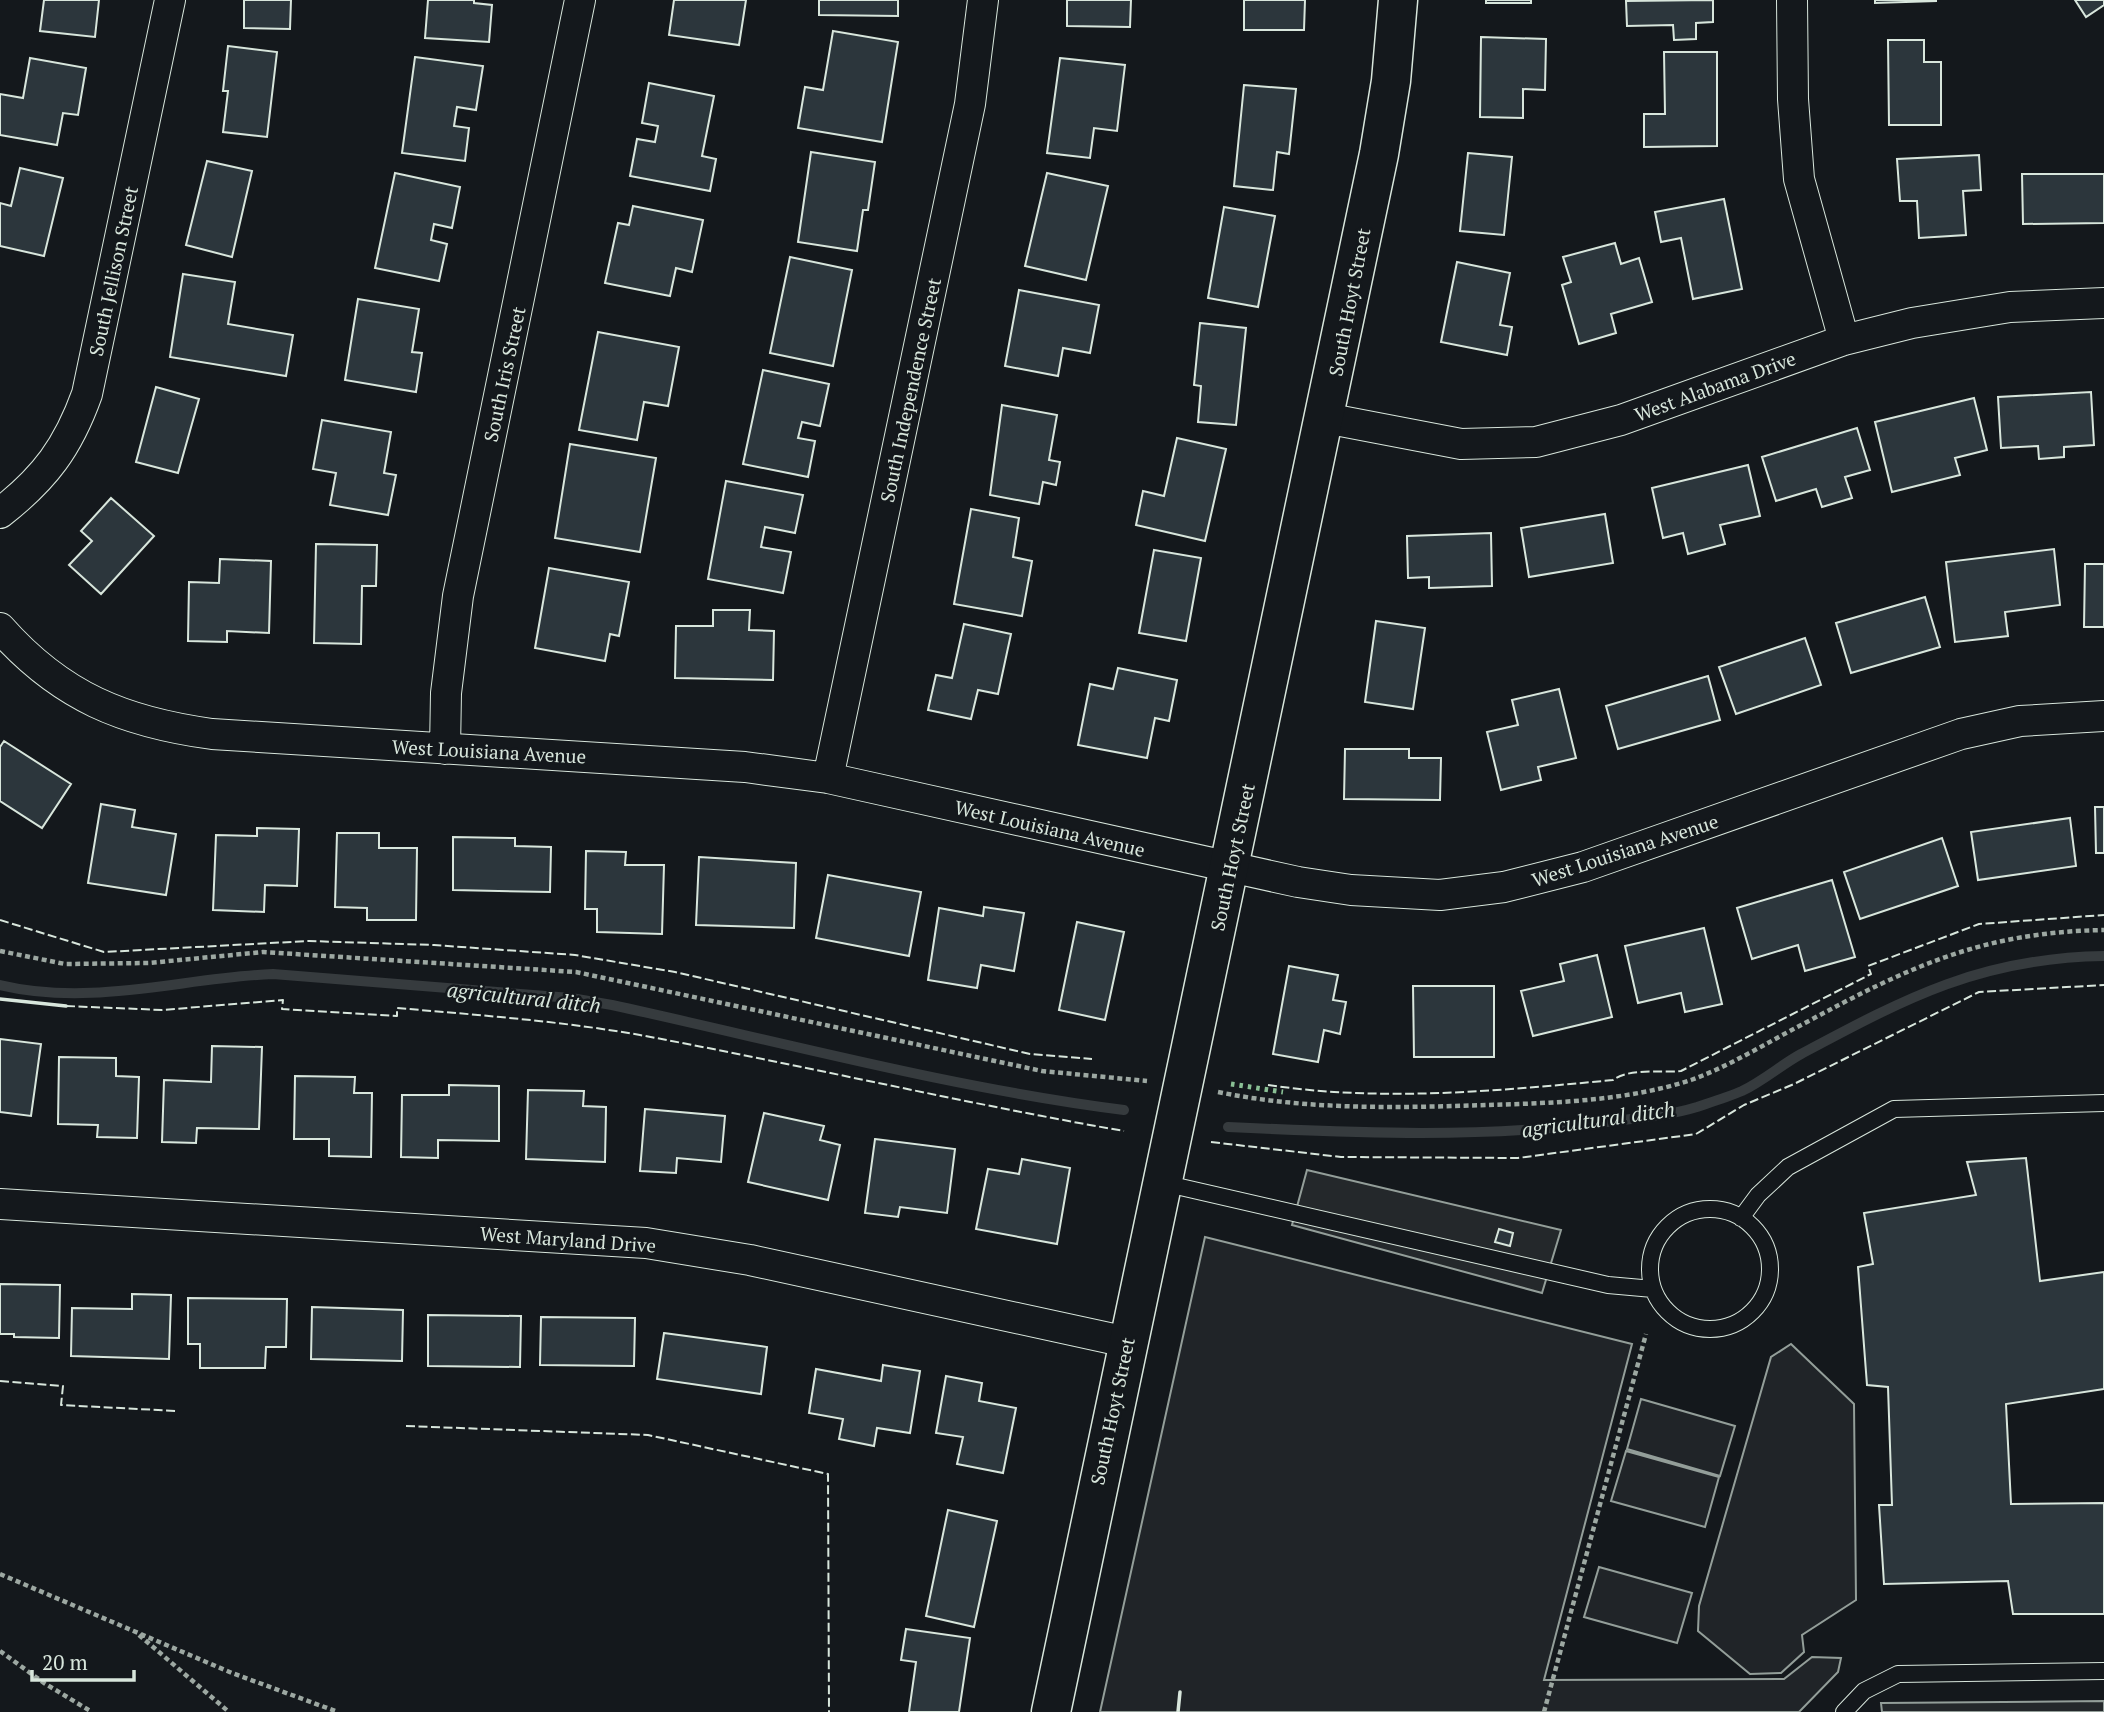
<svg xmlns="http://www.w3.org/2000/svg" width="2104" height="1712" viewBox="0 0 2104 1712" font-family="'PT Serif',serif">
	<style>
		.green { fill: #202428; stroke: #939e99; stroke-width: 2 }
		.parking { fill: #24282b; stroke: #939e99; stroke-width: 2 }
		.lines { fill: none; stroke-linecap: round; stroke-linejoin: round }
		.stream { stroke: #363b3e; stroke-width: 10 }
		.building { fill: #2c363c; stroke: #d8e6dc; stroke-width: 2 }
		.service-casing { stroke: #d8e6dc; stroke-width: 18 }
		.minor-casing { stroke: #d8e6dc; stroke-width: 32 }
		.tertiary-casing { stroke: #d8e6dc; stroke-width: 41 }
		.path { stroke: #9da8a2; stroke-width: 4.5; stroke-dasharray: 5 3.5; stroke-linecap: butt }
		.service { stroke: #14181c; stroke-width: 16 }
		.minor { stroke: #14181c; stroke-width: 30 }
		.tertiary { stroke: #14181c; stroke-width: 38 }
		.hedge { stroke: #8ac095; stroke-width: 5; stroke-dasharray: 3.5 5; stroke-linecap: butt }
		.fence { stroke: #d8e6dc; stroke-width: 2; stroke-dasharray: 9 3.5; stroke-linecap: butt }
		.wall { stroke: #d8e6dc; stroke-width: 3.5 }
		.labels { text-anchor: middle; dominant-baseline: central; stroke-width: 5; stroke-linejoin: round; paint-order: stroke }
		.street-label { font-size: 19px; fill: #d8e6dc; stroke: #14181c }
		.water-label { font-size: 21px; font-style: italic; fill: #d8e6dc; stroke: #14181c }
	</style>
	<rect width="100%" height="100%" fill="#14181c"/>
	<path class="green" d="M 1205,1237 L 1632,1344 L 1544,1680 L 1784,1679 L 1812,1657 L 1841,1658 L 1838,1672 L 1799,1712 L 1100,1712 Z
		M 1791,1344 L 1854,1404 L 1856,1600 L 1802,1635 L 1804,1652 L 1781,1673 L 1750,1674 L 1698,1631 L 1699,1606 L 1771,1357 Z
		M 1641,1399 L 1735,1426 L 1720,1476 L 1627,1449 Z
		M 1626,1451 L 1719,1477 L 1705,1527 L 1611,1501 Z
		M 1599,1567 L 1692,1593 L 1677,1643 L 1584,1617 Z"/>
	<path class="parking" d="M 1307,1170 L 1561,1230 L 1542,1293 L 1292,1225 Z
		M 2104,1701 L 2104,1712 L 1882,1712 L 1881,1703 Z"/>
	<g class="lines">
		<path class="stream" d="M 0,985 C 92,1007 181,978 273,974 L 571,998 L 612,1005 C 782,1042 951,1088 1124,1110
			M 1228,1127 C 1356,1133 1487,1139 1614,1121 C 1641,1118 1671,1115 1697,1107 C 1712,1102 1728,1097 1742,1091 C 1763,1081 1781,1065 1801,1054 C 1906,998 1980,958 2104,956"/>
	</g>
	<path class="building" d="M 44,0 L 99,0 L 95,37 L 40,31 Z
		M 244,0 L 291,0 L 290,29 L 244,28 Z
		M 428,0 L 474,0 L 474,3 L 492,5 L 489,42 L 425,38 Z
		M 674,0 L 746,0 L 739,45 L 669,35 Z
		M 819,0 L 898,0 L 898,16 L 819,15 Z
		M 1067,0 L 1131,0 L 1130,27 L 1067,26 Z
		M 1244,0 L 1305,0 L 1304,30 L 1244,30 Z
		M 1486,0 L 1531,0 L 1531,3 L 1486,3 Z
		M 1713,0 L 1713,22 L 1696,23 L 1696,39 L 1674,40 L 1673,25 L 1627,26 L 1626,1 Z
		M 1875,0 L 1936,0 L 1936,1 L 1875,3 Z
		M 2075,0 L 2104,0 L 2104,5 L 2086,17 Z
		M 833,31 L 898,42 L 882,142 L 798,128 L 805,87 L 823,90 Z
		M 1481,37 L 1546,39 L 1545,90 L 1523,89 L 1523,118 L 1480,117 Z
		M 1888,40 L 1924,40 L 1924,62 L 1941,62 L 1941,125 L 1889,125 Z
		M 228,46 L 277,52 L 267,137 L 223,132 L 228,91 L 223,91 Z
		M 1664,52 L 1717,52 L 1717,146 L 1644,147 L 1644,114 L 1665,114 Z
		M 415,57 L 483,66 L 476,110 L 457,107 L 454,126 L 469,128 L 465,161 L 402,153 Z
		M 30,58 L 86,68 L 78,115 L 63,113 L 57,145 L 0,135 L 0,94 L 23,98 Z
		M 1060,58 L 1125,65 L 1117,131 L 1094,128 L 1090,158 L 1047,153 Z
		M 649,83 L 714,96 L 702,156 L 716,159 L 710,191 L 630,176 L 637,139 L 655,142 L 658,126 L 642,123 Z
		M 1244,85 L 1296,89 L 1289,154 L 1277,152 L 1273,190 L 1234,186 Z
		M 811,152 L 875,162 L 868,210 L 863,210 L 857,251 L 798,242 Z
		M 1468,153 L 1512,157 L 1504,235 L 1460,231 Z
		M 1979,155 L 1981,190 L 1963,191 L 1966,235 L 1919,238 L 1917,201 L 1900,201 L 1897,159 Z
		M 207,161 L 252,171 L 232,257 L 186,245 Z
		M 20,168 L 63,178 L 44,256 L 0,246 L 0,203 L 11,206 Z
		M 395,173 L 460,187 L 452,228 L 434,224 L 431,240 L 447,244 L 439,281 L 375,268 Z
		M 1047,173 L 1108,186 L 1086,280 L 1025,266 Z
		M 2022,174 L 2104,174 L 2104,223 L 2023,224 Z
		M 1724,199 L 1742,289 L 1693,299 L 1681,238 L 1661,242 L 1655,212 Z
		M 633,206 L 703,220 L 692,272 L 676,268 L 670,296 L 605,283 L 618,223 L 629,225 Z
		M 1224,207 L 1275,216 L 1258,307 L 1208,298 Z
		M 1615,243 L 1621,264 L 1639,258 L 1652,302 L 1611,314 L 1616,333 L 1579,344 L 1562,285 L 1571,282 L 1563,257 Z
		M 790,257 L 852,270 L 833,366 L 770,353 Z
		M 1457,262 L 1510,273 L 1500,325 L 1512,327 L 1507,355 L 1441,342 Z
		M 183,274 L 235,282 L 228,324 L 293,335 L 286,376 L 170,357 Z
		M 1019,290 L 1099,305 L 1090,353 L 1063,348 L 1058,376 L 1005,366 Z
		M 358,299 L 419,309 L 412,352 L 422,353 L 416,392 L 345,380 Z
		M 1200,323 L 1246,328 L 1236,425 L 1198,422 L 1201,386 L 1194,385 Z
		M 598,332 L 679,347 L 668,406 L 644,402 L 637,440 L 579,430 Z
		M 763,370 L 829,384 L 820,426 L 802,422 L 798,438 L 815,441 L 808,477 L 743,464 Z
		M 156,387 L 199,399 L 178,473 L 136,462 Z
		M 2091,392 L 2094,445 L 2064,447 L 2064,457 L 2039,459 L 2038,446 L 2001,448 L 1998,397 Z
		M 1974,398 L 1987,450 L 1955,458 L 1960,475 L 1892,492 L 1875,422 Z
		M 1002,405 L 1057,415 L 1049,460 L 1060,462 L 1056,485 L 1043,482 L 1039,504 L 990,495 Z
		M 322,420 L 391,432 L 384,473 L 396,475 L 388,515 L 330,505 L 336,473 L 313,469 Z
		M 1857,428 L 1870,470 L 1845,477 L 1852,498 L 1822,507 L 1816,489 L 1776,501 L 1762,457 Z
		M 1177,438 L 1226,449 L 1205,541 L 1136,525 L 1143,491 L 1164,496 Z
		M 570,444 L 656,458 L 640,552 L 555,538 Z
		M 1748,465 L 1760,516 L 1720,525 L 1725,544 L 1688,554 L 1683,533 L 1663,538 L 1652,488 Z
		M 726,481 L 803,495 L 795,533 L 765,527 L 761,547 L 791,552 L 783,593 L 708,579 Z
		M 111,498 L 154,536 L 101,594 L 69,565 L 92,541 L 81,531 Z
		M 971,509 L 1019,518 L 1013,557 L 1032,561 L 1022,616 L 954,604 Z
		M 1605,514 L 1613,563 L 1529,577 L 1521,528 Z
		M 1491,533 L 1492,586 L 1429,588 L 1429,577 L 1408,578 L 1407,536 Z
		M 316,544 L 377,545 L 376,586 L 362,586 L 361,644 L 314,643 Z
		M 2054,549 L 2060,605 L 2005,612 L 2008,636 L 1955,642 L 1946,562 Z
		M 1154,550 L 1201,558 L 1186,641 L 1139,633 Z
		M 220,559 L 271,561 L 269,633 L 227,631 L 227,642 L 188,641 L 189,582 L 219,583 Z
		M 2085,564 L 2104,564 L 2104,627 L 2084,627 Z
		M 549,568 L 629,582 L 619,636 L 610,634 L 605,661 L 535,648 Z
		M 1925,597 L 1940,647 L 1851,673 L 1836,623 Z
		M 713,610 L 750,610 L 749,630 L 774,631 L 773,680 L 675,678 L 676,626 L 713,626 Z
		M 1376,621 L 1425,628 L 1413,709 L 1365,702 Z
		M 964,624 L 1011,634 L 998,694 L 978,690 L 971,719 L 928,710 L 936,675 L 952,678 Z
		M 1805,638 L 1821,685 L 1736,714 L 1719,667 Z
		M 1118,668 L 1177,680 L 1169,721 L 1155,718 L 1147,758 L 1078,745 L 1090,684 L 1113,689 Z
		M 1708,676 L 1720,720 L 1618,749 L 1606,706 Z
		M 1559,689 L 1576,758 L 1538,767 L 1541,780 L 1501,790 L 1487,732 L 1518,725 L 1512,700 Z
		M 4,741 L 71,784 L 42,828 L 0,801 L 0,747 Z
		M 1345,749 L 1409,749 L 1409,758 L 1441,758 L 1440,800 L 1344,799 Z
		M 101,804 L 135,810 L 132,827 L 176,834 L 166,895 L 88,883 Z
		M 2095,807 L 2104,807 L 2104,853 L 2096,853 Z
		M 2070,818 L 2076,866 L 1978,880 L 1971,832 Z
		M 257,828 L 299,829 L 297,886 L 265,885 L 264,912 L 213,910 L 216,835 L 257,836 Z
		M 337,833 L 379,833 L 379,848 L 417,848 L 416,920 L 367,920 L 367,908 L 335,907 Z
		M 453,837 L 515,838 L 515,846 L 551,847 L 550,892 L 453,890 Z
		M 1942,838 L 1958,886 L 1860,919 L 1844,872 Z
		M 586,851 L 626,852 L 625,865 L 664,865 L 662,934 L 597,932 L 597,909 L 585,909 Z
		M 699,857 L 796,863 L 794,928 L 696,925 Z
		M 828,875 L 921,892 L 909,956 L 816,938 Z
		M 1832,880 L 1855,957 L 1805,971 L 1798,945 L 1752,959 L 1737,908 Z
		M 984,907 L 1024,913 L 1014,971 L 981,965 L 977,988 L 928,980 L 939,908 L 983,916 Z
		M 1077,922 L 1124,932 L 1105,1020 L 1059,1010 Z
		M 1704,928 L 1722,1004 L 1685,1012 L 1681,993 L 1638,1003 L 1625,946 Z
		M 1597,955 L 1612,1017 L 1533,1036 L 1521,991 L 1564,981 L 1560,964 Z
		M 1289,966 L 1338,975 L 1333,1000 L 1346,1002 L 1340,1034 L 1324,1030 L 1318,1062 L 1273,1054 Z
		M 1413,986 L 1494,986 L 1494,1057 L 1414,1057 Z
		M 0,1039 L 41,1044 L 31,1116 L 0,1112 Z
		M 212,1046 L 262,1047 L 259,1129 L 197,1128 L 196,1143 L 162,1142 L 164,1080 L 211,1082 Z
		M 59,1057 L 116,1058 L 116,1076 L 139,1077 L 137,1138 L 97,1137 L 98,1125 L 58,1124 Z
		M 295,1076 L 355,1077 L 354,1093 L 372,1093 L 371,1157 L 329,1156 L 329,1139 L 294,1139 Z
		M 449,1085 L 499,1086 L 499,1141 L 438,1140 L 438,1158 L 401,1157 L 402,1095 L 449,1095 Z
		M 528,1090 L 584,1091 L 583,1106 L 606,1107 L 605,1162 L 526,1159 Z
		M 645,1109 L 725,1116 L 721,1162 L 677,1158 L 676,1173 L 640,1171 Z
		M 764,1113 L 824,1126 L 820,1140 L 840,1145 L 828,1200 L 748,1182 Z
		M 875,1139 L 955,1149 L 947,1213 L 900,1207 L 898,1217 L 865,1213 Z
		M 2026,1158 L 2040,1281 L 2104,1272 L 2104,1389 L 2006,1404 L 2011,1504 L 2104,1503 L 2104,1614 L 2013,1614 L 2008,1581 L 1884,1584 L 1879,1505 L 1892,1505 L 1888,1387 L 1867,1385 L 1858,1267 L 1873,1264 L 1864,1213 L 1976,1195 L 1967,1162 Z
		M 1022,1159 L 1070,1168 L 1057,1244 L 976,1229 L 988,1169 L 1019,1174 Z
		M 1499,1229 L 1513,1233 L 1510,1246 L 1495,1242 Z
		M 0,1284 L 60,1285 L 59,1338 L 14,1337 L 14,1334 L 0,1334 Z
		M 132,1294 L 171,1295 L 169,1359 L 71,1356 L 72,1308 L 132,1309 Z
		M 188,1298 L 287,1299 L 286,1347 L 266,1347 L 265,1368 L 200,1368 L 200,1344 L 188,1344 Z
		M 312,1307 L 403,1310 L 402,1361 L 311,1359 Z
		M 428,1315 L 521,1316 L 520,1367 L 428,1366 Z
		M 541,1317 L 635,1318 L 634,1366 L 540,1365 Z
		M 664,1333 L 767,1347 L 761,1394 L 657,1379 Z
		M 883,1365 L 920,1371 L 910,1433 L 877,1428 L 874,1446 L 839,1439 L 843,1419 L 809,1413 L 816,1369 L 881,1381 Z
		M 946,1376 L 982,1383 L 979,1401 L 1016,1408 L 1003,1473 L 957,1464 L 963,1437 L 936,1433 Z
		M 948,1510 L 997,1521 L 974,1627 L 926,1616 Z
		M 906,1629 L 970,1638 L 959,1712 L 909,1712 L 916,1662 L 901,1660 Z"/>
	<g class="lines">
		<defs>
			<path id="service" d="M 1163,1183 L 1608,1285 L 1653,1289
				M1650 1269a60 60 0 1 1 120 0a60 60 0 1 1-120 0Z
				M 1741,1218 L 1758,1195 L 1788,1167 L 1894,1109 L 2104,1103
				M 1844,1712 L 1864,1691 L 1898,1674 L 2104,1671"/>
			<path id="minor" d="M 1792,0 L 1793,99 L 1799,179 L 1844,340
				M 1325,418 L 1461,444 L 1536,442 L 1621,420 L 1844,340 L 1912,323 L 2010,307 L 2104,303
				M 0,513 C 45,478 68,447 87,394 L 170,0
				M 0,628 C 61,697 124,722 212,734 L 745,767 L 828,778 L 1298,882 L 1351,890 L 1440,895 L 1504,887 L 1583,867 L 1961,734 L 2020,721 L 2104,716
				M 445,749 L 446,693 L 458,596 L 580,0
				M 828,778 L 970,104 L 983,0
				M 0,1204 L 646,1243 L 750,1260 L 1127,1342"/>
			<path id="tertiary" d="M 1051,1712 L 1379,154 L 1391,81 L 1398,0"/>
		</defs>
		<use href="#service" class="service-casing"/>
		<use href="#minor" class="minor-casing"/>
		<use href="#tertiary" class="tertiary-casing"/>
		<path class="path" d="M 0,951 L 65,964 L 149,963 L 263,952 L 576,972 L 1042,1071 L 1147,1081
			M 1218,1092 C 1306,1110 1397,1108 1487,1105 C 1554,1103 1627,1101 1691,1080 C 1730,1066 1768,1042 1805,1023 C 1909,967 1982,932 2104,930
			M 0,1574 L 232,1673 L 338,1712
			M 139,1635 L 229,1712
			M 0,1651 L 44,1683 L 92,1712
			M 1544,1712 L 1646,1334"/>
		<use href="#service" class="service"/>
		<use href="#minor" class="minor"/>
		<use href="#tertiary" class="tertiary"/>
		<path class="hedge" d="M 1231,1084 L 1283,1092"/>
		<path class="fence" d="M 0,920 L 104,952 L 309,941 L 434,945 L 575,955 L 675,972 L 1030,1054 L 1092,1059
			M 66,1006 L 162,1010 L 283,1000 L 282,1009 L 397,1016 L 397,1008 C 478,1015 560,1021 640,1035 C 802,1065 962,1103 1124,1131
			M 1268,1085 C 1382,1102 1498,1091 1613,1080 C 1629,1068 1660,1073 1681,1071 L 1871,974 L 1868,966 L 1979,924 L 2104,915
			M 1211,1142 L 1341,1157 L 1518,1158 L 1696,1134 L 1744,1105 L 1794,1084 L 1979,992 L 2104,985
			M 0,1381 L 63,1386 L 61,1405 L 177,1411
			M 406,1426 L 648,1435 L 828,1474 L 829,1712"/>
		<path class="wall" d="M 0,999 L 66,1006
			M 1178,1712 L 1180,1692"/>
	</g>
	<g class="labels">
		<g class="street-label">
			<text transform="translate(113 271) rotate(-78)">South Jellison Street</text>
			<text transform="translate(1349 302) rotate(-79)">South Hoyt Street</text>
			<text transform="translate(504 374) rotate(-78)">South Iris Street</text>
			<text transform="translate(1715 386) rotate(-20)">West Alabama Drive</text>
			<text transform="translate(910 390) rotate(-78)">South Independence Street</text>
			<text transform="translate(489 751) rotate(3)">West Louisiana Avenue</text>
			<text transform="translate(1050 828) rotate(13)">West Louisiana Avenue</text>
			<text transform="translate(1625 850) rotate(-18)">West Louisiana Avenue</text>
			<text transform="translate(1232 857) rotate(-78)">South Hoyt Street</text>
			<text transform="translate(568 1239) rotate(4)">West Maryland Drive</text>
			<text transform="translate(1112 1411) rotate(-78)">South Hoyt Street</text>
		</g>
		<g class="water-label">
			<text transform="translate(524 997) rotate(6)">agricultural ditch</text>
			<text transform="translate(1598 1119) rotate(-8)">agricultural ditch</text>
		</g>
	</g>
	<path d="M32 1670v10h102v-10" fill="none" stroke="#d8e6dc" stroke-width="3.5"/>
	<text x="42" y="1670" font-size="21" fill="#d8e6dc" stroke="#14181c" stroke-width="5" paint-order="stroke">20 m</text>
</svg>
